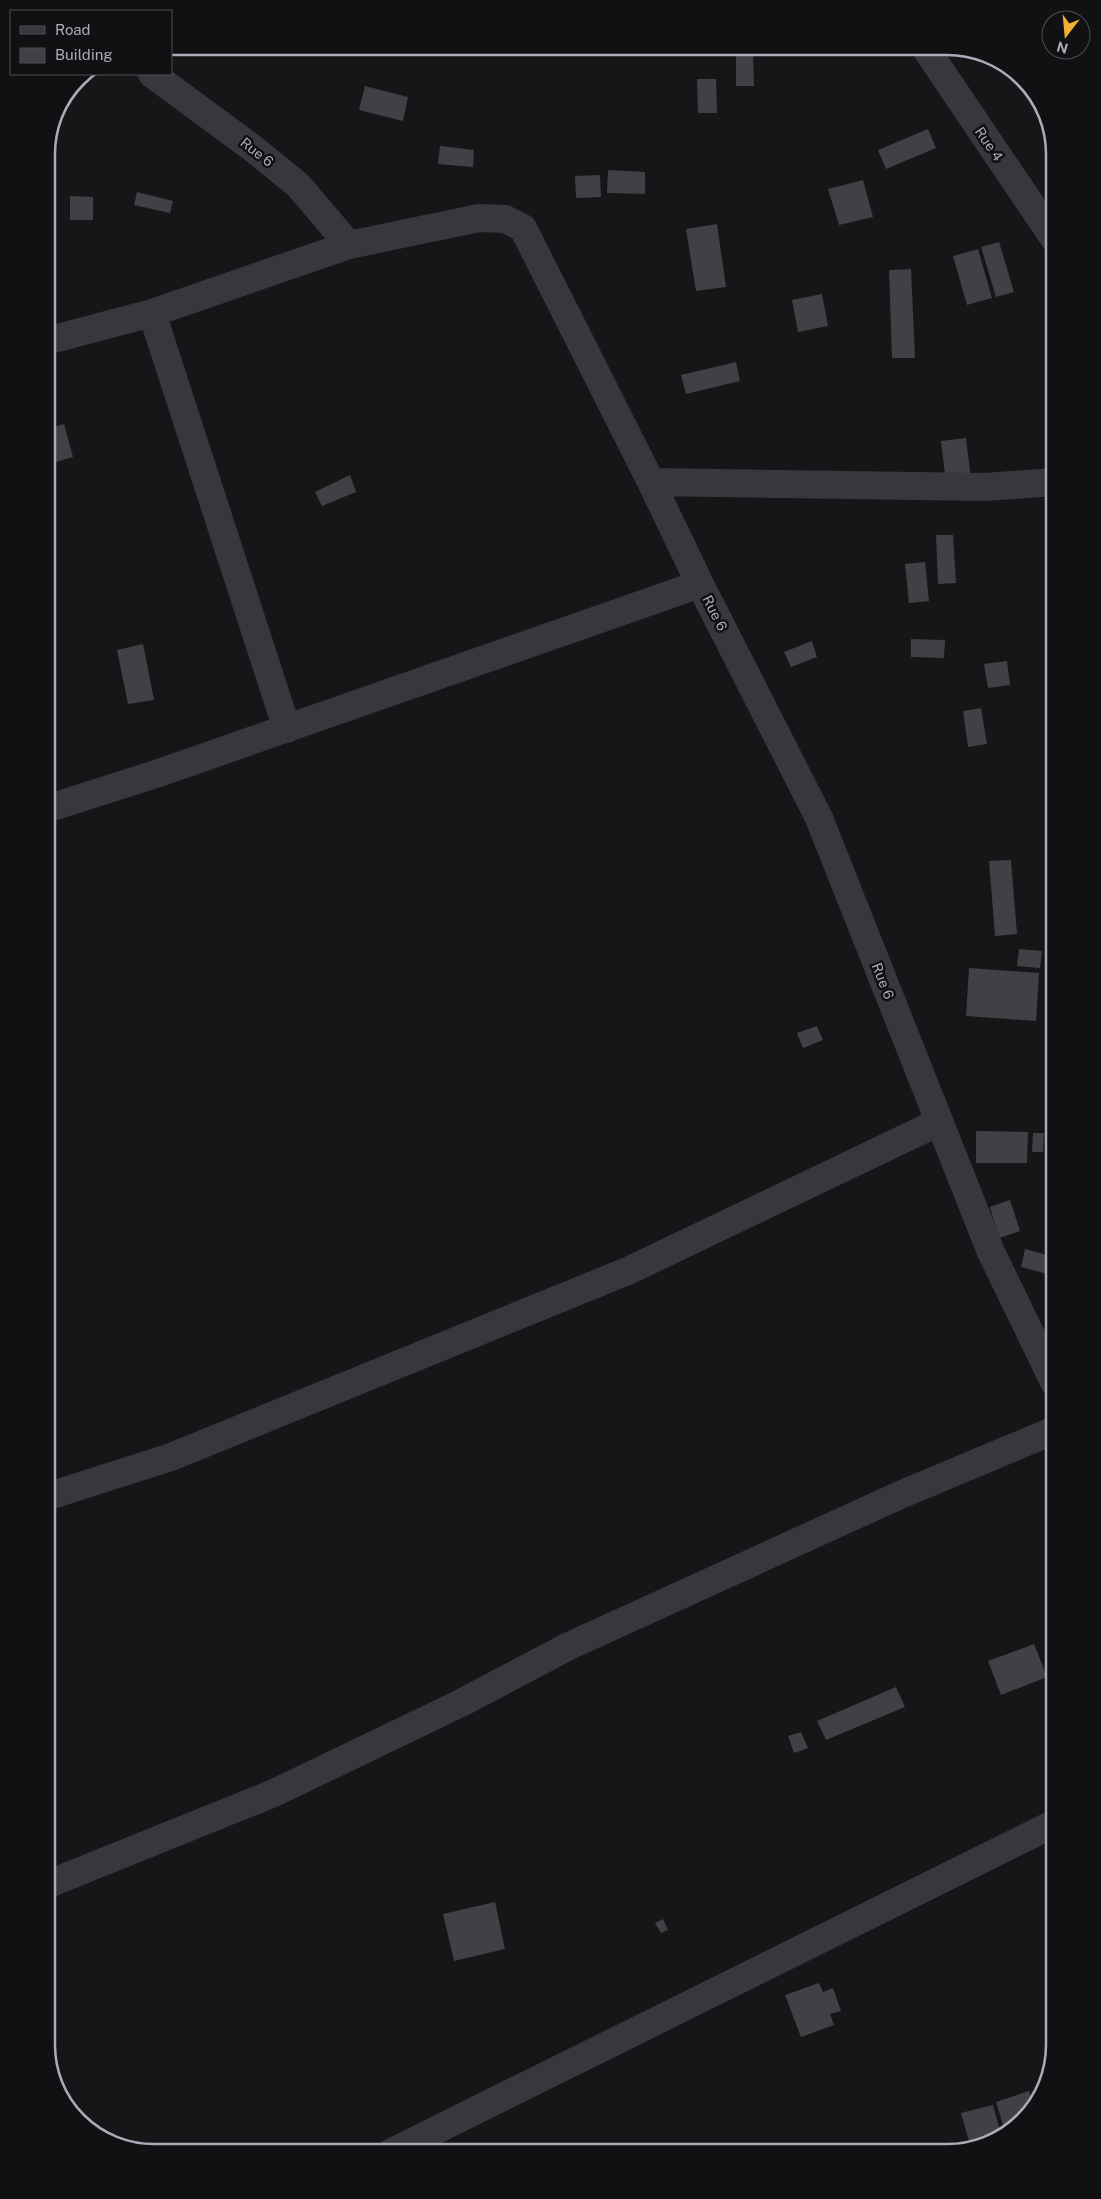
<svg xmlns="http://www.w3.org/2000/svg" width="1101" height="2199" viewBox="0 0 1101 2199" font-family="'Public Sans',sans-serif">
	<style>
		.building { fill: #404145 }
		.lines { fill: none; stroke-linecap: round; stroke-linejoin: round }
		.street { stroke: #37383d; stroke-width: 28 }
		.labels { text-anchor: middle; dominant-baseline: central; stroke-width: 5; stroke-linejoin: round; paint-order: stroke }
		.street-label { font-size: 14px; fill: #a8adb8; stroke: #111113 }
		.rim { fill: none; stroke: #a8adb8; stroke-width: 2.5 }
	</style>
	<rect width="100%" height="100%" fill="#161618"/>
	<path class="building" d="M 736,51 L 753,51 L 754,86 L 736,86 Z
		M 697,79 L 716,79 L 717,113 L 698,113 Z
		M 365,86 L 408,97 L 403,121 L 359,110 Z
		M 928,129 L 936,148 L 886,169 L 878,150 Z
		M 440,146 L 474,150 L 473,167 L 438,164 Z
		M 608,170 L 645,172 L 645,194 L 607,193 Z
		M 600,175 L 601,197 L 576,198 L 575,176 Z
		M 863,180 L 873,217 L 839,225 L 828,189 Z
		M 137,192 L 173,201 L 170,213 L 134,205 Z
		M 70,196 L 93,197 L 93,220 L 70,220 Z
		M 717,224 L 726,287 L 696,291 L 686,229 Z
		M 999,242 L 1014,292 L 996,297 L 981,247 Z
		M 978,249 L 992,298 L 967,305 L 953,256 Z
		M 911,269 L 915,358 L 892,358 L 889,270 Z
		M 822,294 L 828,326 L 798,332 L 792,300 Z
		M 736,362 L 740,381 L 686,394 L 681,375 Z
		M 64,424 L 73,457 L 56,462 L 46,429 Z
		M 966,438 L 971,480 L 946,483 L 941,441 Z
		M 350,475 L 356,492 L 322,506 L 315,492 Z
		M 936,535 L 953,535 L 956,583 L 938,584 Z
		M 925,562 L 929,601 L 909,603 L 905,564 Z
		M 46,602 L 52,619 L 46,620 Z
		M 911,639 L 945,640 L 944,658 L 911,657 Z
		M 812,641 L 817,657 L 791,667 L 784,652 Z
		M 143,644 L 154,700 L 128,704 L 117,650 Z
		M 1007,661 L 1010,685 L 988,688 L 984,664 Z
		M 1053,666 L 1055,666 L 1055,701 L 1051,700 Z
		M 981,708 L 987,744 L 968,747 L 963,711 Z
		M 1011,860 L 1017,934 L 995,936 L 989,861 Z
		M 1019,949 L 1042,951 L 1040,968 L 1017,966 Z
		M 969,968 L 1039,973 L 1036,1021 L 966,1016 Z
		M 817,1026 L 823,1040 L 803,1048 L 797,1033 Z
		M 976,1131 L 1028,1132 L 1027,1163 L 976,1163 Z
		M 1033,1133 L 1044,1133 L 1043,1152 L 1032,1152 Z
		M 1010,1200 L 1020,1231 L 999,1238 L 990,1207 Z
		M 1025,1249 L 1055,1257 L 1055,1276 L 1021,1267 Z
		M 1034,1644 L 1047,1677 L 1001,1695 L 988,1661 Z
		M 896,1687 L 905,1707 L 826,1740 L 817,1721 Z
		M 801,1732 L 808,1748 L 794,1753 L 788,1736 Z
		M 495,1902 L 505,1949 L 454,1961 L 443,1914 Z
		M 663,1919 L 668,1930 L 661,1933 L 655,1923 Z
		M 819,1983 L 823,1992 L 833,1988 L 841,2011 L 830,2014 L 834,2025 L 801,2037 L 785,1995 Z
		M 1029,2091 L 1034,2107 L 1005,2131 L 996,2102 Z
		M 993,2105 L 1001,2134 L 988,2145 L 971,2148 L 961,2113 Z"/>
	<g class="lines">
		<path class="street" d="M 924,46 L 1055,240
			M 152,74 L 255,150 L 298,185 L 349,245
			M 152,313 L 287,729
			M 46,341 L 152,313 L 349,245 L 479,218 L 505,219 L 523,228 L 651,482 L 700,584 L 819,818 L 991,1252 L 1055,1384
			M 651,482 L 984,487 L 1055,482
			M 46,809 L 156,774 L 700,584
			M 46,1497 L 171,1457 L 630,1270 L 939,1122
			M 46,1885 L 274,1793 L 461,1703 L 569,1646 L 900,1495 L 1055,1430
			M 390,2153 L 1055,1823"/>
	</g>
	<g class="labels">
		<g class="street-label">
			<text transform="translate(989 144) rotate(56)">Rue 4</text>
			<text transform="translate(257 152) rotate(38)">Rue 6</text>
			<text transform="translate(715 613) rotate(63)">Rue 6</text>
			<text transform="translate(883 981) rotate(69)">Rue 6</text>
		</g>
	</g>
	<path d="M0 0H1101V2199H0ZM154 55H947A99 99 0 0 1 1046 154V2045A99 99 0 0 1 947 2144H154A99 99 0 0 1 55 2045V154A99 99 0 0 1 154 55Z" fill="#111113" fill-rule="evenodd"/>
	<path class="rim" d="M154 55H947A99 99 0 0 1 1046 154V2045A99 99 0 0 1 947 2144H154A99 99 0 0 1 55 2045V154A99 99 0 0 1 154 55Z"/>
	<rect x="10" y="10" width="162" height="65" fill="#111113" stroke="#4d4f55"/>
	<rect x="20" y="26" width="25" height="8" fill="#37383d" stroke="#4d4f55"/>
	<text x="55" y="35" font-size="15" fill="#a8adb8">Road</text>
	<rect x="20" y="48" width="25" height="15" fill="#404145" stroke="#4d4f55"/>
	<text x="55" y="60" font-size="15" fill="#a8adb8">Building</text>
	<g transform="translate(1066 35) rotate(196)"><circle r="24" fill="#111113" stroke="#4d4f55"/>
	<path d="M0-4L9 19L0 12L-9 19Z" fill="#f2b134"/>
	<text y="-8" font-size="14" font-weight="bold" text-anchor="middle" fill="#a8adb8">N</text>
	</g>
</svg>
